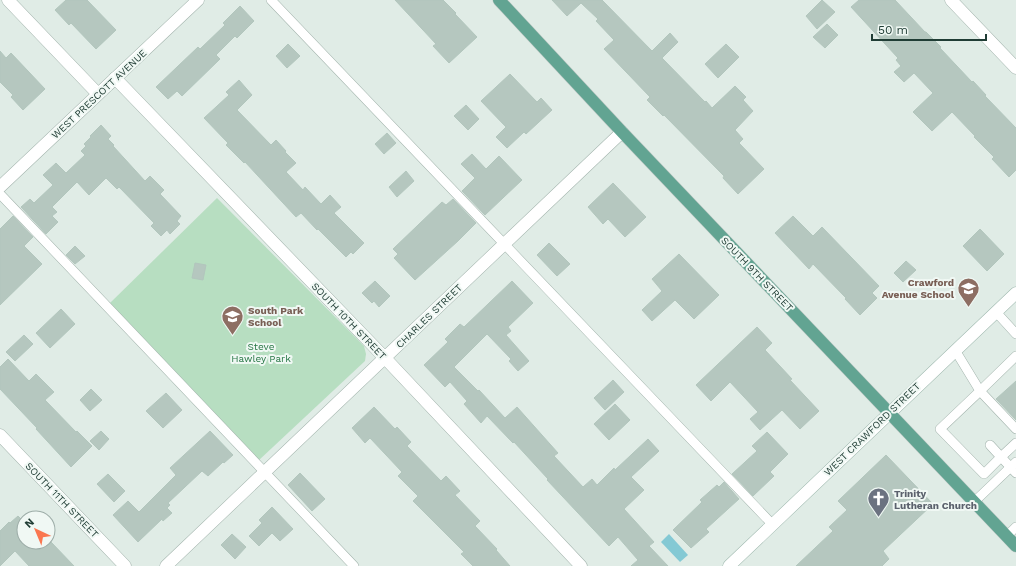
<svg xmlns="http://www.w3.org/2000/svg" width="1016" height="566" viewBox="0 0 1016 566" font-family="'Work Sans',sans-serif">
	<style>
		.green { fill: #b7dec1 }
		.water { fill: #84c9d4 }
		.building { fill: #b5c7bf; stroke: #b2c6bd }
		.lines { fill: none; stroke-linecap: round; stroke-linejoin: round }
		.service-casing { stroke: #a3b4ad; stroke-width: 10 }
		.minor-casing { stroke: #a3b4ad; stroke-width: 13 }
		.tertiary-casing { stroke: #a3b4ad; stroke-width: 13 }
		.secondary-casing { stroke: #9eb8ae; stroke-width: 13 }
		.primary-casing { stroke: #c1c9c6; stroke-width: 13 }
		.service { stroke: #fff; stroke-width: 9 }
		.minor { stroke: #fff; stroke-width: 12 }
		.tertiary { stroke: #fff; stroke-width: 12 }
		.secondary { stroke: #fff; stroke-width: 12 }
		.primary { stroke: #62a492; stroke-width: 12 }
		.labels { text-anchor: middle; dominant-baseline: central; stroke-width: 4; stroke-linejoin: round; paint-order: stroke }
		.street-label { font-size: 10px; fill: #203d35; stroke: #f0f8f4 }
		.education-label { font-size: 10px; font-weight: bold; fill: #785e54; stroke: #f0f8f4; text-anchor: end }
		.park-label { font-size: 10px; fill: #277645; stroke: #f0f8f4 }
		.worship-label { font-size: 10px; font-weight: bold; fill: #5b616d; stroke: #f0f8f4; text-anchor: start }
	</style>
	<rect width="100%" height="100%" fill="#e0ece6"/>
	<path class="green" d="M 217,198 L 364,346 L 366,354 L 365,361 L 258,461 L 109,304 Z"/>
	<path class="water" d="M 669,534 L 688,555 L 680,562 L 661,542 Z"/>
	<path class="building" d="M 66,0 L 87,0 L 116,30 L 96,49 L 71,23 L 69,25 L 55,10 Z
		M 395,0 L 443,0 L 456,13 L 455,14 L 477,37 L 449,63 L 433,46 L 436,44 Z
		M 552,0 L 602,0 L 652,51 L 670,33 L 678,42 L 662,58 L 705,102 L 706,101 L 712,108 L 735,86 L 746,97 L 743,100 L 753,111 L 735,130 L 743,139 L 739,143 L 764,169 L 738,194 L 723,178 L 724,176 L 664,115 L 663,116 L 647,100 L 650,97 L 604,49 L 614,40 L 596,21 L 598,19 L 581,3 L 567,16 Z
		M 822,0 L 835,12 L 817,29 L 806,16 Z
		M 859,0 L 895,0 L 925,32 L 926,32 L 941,47 L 940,48 L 972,82 L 973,81 L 986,95 L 985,96 L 1016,128 L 1016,170 L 1009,177 L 992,159 L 994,157 L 974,137 L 975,136 L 952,112 L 932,131 L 913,112 L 933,93 L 914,73 L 904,82 L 894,72 L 901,66 L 896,60 L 898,58 L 851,7 Z
		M 240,6 L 254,21 L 237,38 L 235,36 L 216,55 L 220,59 L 182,96 L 177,91 L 168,99 L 156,87 L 198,47 L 200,49 L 225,25 L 223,23 Z
		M 827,24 L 838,35 L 825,48 L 813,37 Z
		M 288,44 L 300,56 L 287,68 L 276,56 Z
		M 726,44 L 739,57 L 718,78 L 705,64 Z
		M 0,51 L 6,58 L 11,53 L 45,89 L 23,110 L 11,97 L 13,95 L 0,82 Z
		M 510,74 L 537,102 L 541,98 L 552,110 L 526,134 L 524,132 L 507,148 L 496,137 L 506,127 L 481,101 Z
		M 239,80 L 252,95 L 237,110 L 271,145 L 276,140 L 286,151 L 285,152 L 296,163 L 286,172 L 303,190 L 305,187 L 321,204 L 330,195 L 341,207 L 334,213 L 364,243 L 353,254 L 351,252 L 346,257 L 318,229 L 317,230 L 301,213 L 296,217 L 245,162 L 244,163 L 226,145 L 228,143 L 204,118 L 229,95 L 226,92 Z
		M 466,105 L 479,119 L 468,130 L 454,116 Z
		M 101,125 L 111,136 L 108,139 L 114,145 L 113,146 L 145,181 L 150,176 L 164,190 L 160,194 L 181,216 L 177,221 L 180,224 L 170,234 L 167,230 L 161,236 L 151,226 L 154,223 L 119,187 L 117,189 L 106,178 L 89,195 L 77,182 L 52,207 L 57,212 L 52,216 L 58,222 L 46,234 L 21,207 L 30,199 L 34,203 L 53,185 L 43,175 L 56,163 L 66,173 L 85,155 L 81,151 L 86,146 L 84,144 L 91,137 L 90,136 Z
		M 387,133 L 396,143 L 384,154 L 375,144 Z
		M 472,154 L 486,169 L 499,156 L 522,180 L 485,215 L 462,191 L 475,178 L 461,164 Z
		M 406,171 L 414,181 L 397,197 L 389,187 Z
		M 613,183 L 646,217 L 625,237 L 608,219 L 603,224 L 588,207 Z
		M 453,199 L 476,223 L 458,241 L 415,280 L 394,258 L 398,254 L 393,249 L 442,202 L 446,205 Z
		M 13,216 L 33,237 L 24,246 L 42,264 L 0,305 L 0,229 Z
		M 793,216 L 813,236 L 822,227 L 879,286 L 872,293 L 877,298 L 860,315 L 845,299 L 846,298 L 813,264 L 809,269 L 775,233 Z
		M 980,229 L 1004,254 L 987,271 L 963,246 Z
		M 549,243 L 570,264 L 557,276 L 537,255 Z
		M 75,246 L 85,256 L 75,264 L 66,255 Z
		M 679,254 L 719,295 L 694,319 L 675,300 L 652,321 L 642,310 L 662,291 L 652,279 Z
		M 906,261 L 916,270 L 903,282 L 894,273 Z
		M 195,263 L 206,265 L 203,280 L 192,278 Z
		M 375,281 L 390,296 L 379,307 L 374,301 L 372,303 L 362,293 Z
		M 512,281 L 533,303 L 508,327 L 511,331 L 506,335 L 529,361 L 518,371 L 509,361 L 511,359 L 487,334 L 454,367 L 478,391 L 479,390 L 505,418 L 517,407 L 558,453 L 554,456 L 583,487 L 592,479 L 597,485 L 614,468 L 615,470 L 648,439 L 659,451 L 631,477 L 644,490 L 624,509 L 654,542 L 649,546 L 668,566 L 631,566 L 638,560 L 618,537 L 609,546 L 547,480 L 548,479 L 514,442 L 513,443 L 487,416 L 481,423 L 464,404 L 467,401 L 450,382 L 445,387 L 424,365 L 448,342 L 445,339 L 460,324 L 464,327 Z
		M 61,309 L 75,324 L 50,348 L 36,333 Z
		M 757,327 L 772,343 L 765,350 L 792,379 L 790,380 L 819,411 L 800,429 L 782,410 L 760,430 L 750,419 L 758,412 L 730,382 L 711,401 L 696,385 Z
		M 24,335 L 33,344 L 15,361 L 6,352 Z
		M 8,359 L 29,381 L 36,374 L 54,392 L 45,400 L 76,432 L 77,431 L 92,446 L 71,467 L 36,429 L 37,428 L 0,389 L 0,367 Z
		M 613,380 L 624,392 L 605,410 L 594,398 Z
		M 1016,381 L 1016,420 L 996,399 Z
		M 91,389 L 102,400 L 90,411 L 80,400 Z
		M 166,393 L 182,410 L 163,428 L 146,411 Z
		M 615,404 L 630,420 L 609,440 L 594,424 Z
		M 374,407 L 395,429 L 397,427 L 411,442 L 407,446 L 441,481 L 446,476 L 460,491 L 455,495 L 480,521 L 475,526 L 497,549 L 496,550 L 510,566 L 473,566 L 461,554 L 464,552 L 413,501 L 418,496 L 398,476 L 402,472 L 370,438 L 365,443 L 352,428 Z
		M 101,431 L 109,439 L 99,450 L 90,441 Z
		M 210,431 L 233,455 L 224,463 L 223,462 L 208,476 L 202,471 L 168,503 L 170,505 L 167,508 L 172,513 L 163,521 L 162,519 L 138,542 L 113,515 L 128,501 L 139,512 L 176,475 L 170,468 Z
		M 767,432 L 788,454 L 770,472 L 774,476 L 753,496 L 732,474 L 757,451 L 752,446 Z
		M 886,455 L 933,504 L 883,551 L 889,559 L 882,566 L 796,566 L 833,531 L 829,527 L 847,510 L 838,501 Z
		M 300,473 L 325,499 L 312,511 L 288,485 Z
		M 108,474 L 125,491 L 114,502 L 97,484 Z
		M 724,482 L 739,499 L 706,529 L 709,532 L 691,548 L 673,530 L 702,502 L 700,500 L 717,485 L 719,487 Z
		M 272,507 L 293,529 L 280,541 L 272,533 L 259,546 L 249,536 L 262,523 L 259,520 Z
		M 18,516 L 24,522 L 24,542 L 51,542 L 74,566 L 29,566 L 15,551 L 0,566 L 0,531 L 9,522 L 10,523 Z
		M 232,534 L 246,547 L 235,559 L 221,545 Z"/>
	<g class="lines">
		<defs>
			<path id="service" d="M 271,0 L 772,524
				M 0,194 L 354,566
				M 996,312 L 1016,334
				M 955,350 L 980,391 L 1016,356
				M 1016,443 L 1001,457 L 1016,473
				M 990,445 L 1001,457 L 984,474 L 940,429 L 980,391 L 1016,429
				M 974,502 L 1016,462
				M 1007,536 L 1016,527"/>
			<path id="minor" d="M 8,0 L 98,94
				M 951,0 L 1016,68
				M 115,78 L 385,358 L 581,566
				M 0,435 L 125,566
				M 166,566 L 622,132"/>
			<path id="tertiary" d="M 0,187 L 198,0"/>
			<path id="secondary" d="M 729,566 L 1016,293"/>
			<path id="primary" d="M 499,0 L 622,132 L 1016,546"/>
		</defs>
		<use href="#service" class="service-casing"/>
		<use href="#minor" class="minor-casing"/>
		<use href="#tertiary" class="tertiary-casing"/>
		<use href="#secondary" class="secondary-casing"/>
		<use href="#primary" class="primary-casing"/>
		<use href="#service" class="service"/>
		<use href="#minor" class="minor"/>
		<use href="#tertiary" class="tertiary"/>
		<use href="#secondary" class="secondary"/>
		<use href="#primary" class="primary"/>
	</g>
	<defs>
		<symbol id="school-pin" viewBox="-11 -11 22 30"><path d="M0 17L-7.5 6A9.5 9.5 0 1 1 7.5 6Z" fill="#8d6e63" stroke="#f0f8f4"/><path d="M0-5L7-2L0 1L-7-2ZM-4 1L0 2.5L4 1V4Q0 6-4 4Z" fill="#fff"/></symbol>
		<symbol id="church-pin" viewBox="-11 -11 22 30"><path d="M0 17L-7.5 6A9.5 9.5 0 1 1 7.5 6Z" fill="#6b7280" stroke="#f0f8f4"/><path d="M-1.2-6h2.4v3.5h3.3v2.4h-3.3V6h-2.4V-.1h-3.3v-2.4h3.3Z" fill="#fff"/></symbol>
	</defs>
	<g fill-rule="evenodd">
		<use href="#school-pin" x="956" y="276" width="25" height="34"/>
		<use href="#school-pin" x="220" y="304" width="25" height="34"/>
		<use href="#church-pin" x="866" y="486" width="25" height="34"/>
	</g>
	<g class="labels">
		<g class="street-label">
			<text transform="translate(99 94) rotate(-43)">WEST PRESCOTT AVENUE</text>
			<text transform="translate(757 274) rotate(46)">SOUTH 9TH STREET</text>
			<text transform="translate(429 316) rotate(-44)">CHARLES STREET</text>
			<text transform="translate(349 321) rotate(46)">SOUTH 10TH STREET</text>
			<text transform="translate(872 429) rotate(-44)">WEST CRAWFORD STREET</text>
			<text transform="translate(62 500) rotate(46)">SOUTH 11TH STREET</text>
		</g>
		<g class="education-label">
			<text x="954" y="282">Crawford<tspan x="954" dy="12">Avenue School</tspan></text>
			<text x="248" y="310" text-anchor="start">South Park<tspan x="248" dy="12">School</tspan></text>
		</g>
		<g class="park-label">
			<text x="261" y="346">Steve<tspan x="261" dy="12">Hawley Park</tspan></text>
		</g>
		<g class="worship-label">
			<text x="894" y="493">Trinity<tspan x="894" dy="12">Lutheran Church</tspan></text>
		</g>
	</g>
	<g transform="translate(36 530) rotate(316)"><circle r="19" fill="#f0f8f4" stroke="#9dada8"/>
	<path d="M0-3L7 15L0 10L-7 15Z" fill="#fa7750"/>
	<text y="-6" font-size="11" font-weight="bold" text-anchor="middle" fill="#203d35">N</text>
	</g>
	<path d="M872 34v6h114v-6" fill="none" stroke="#203d35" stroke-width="2"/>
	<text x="878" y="34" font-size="12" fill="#203d35" stroke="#f0f8f4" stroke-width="3" paint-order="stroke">50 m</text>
</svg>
